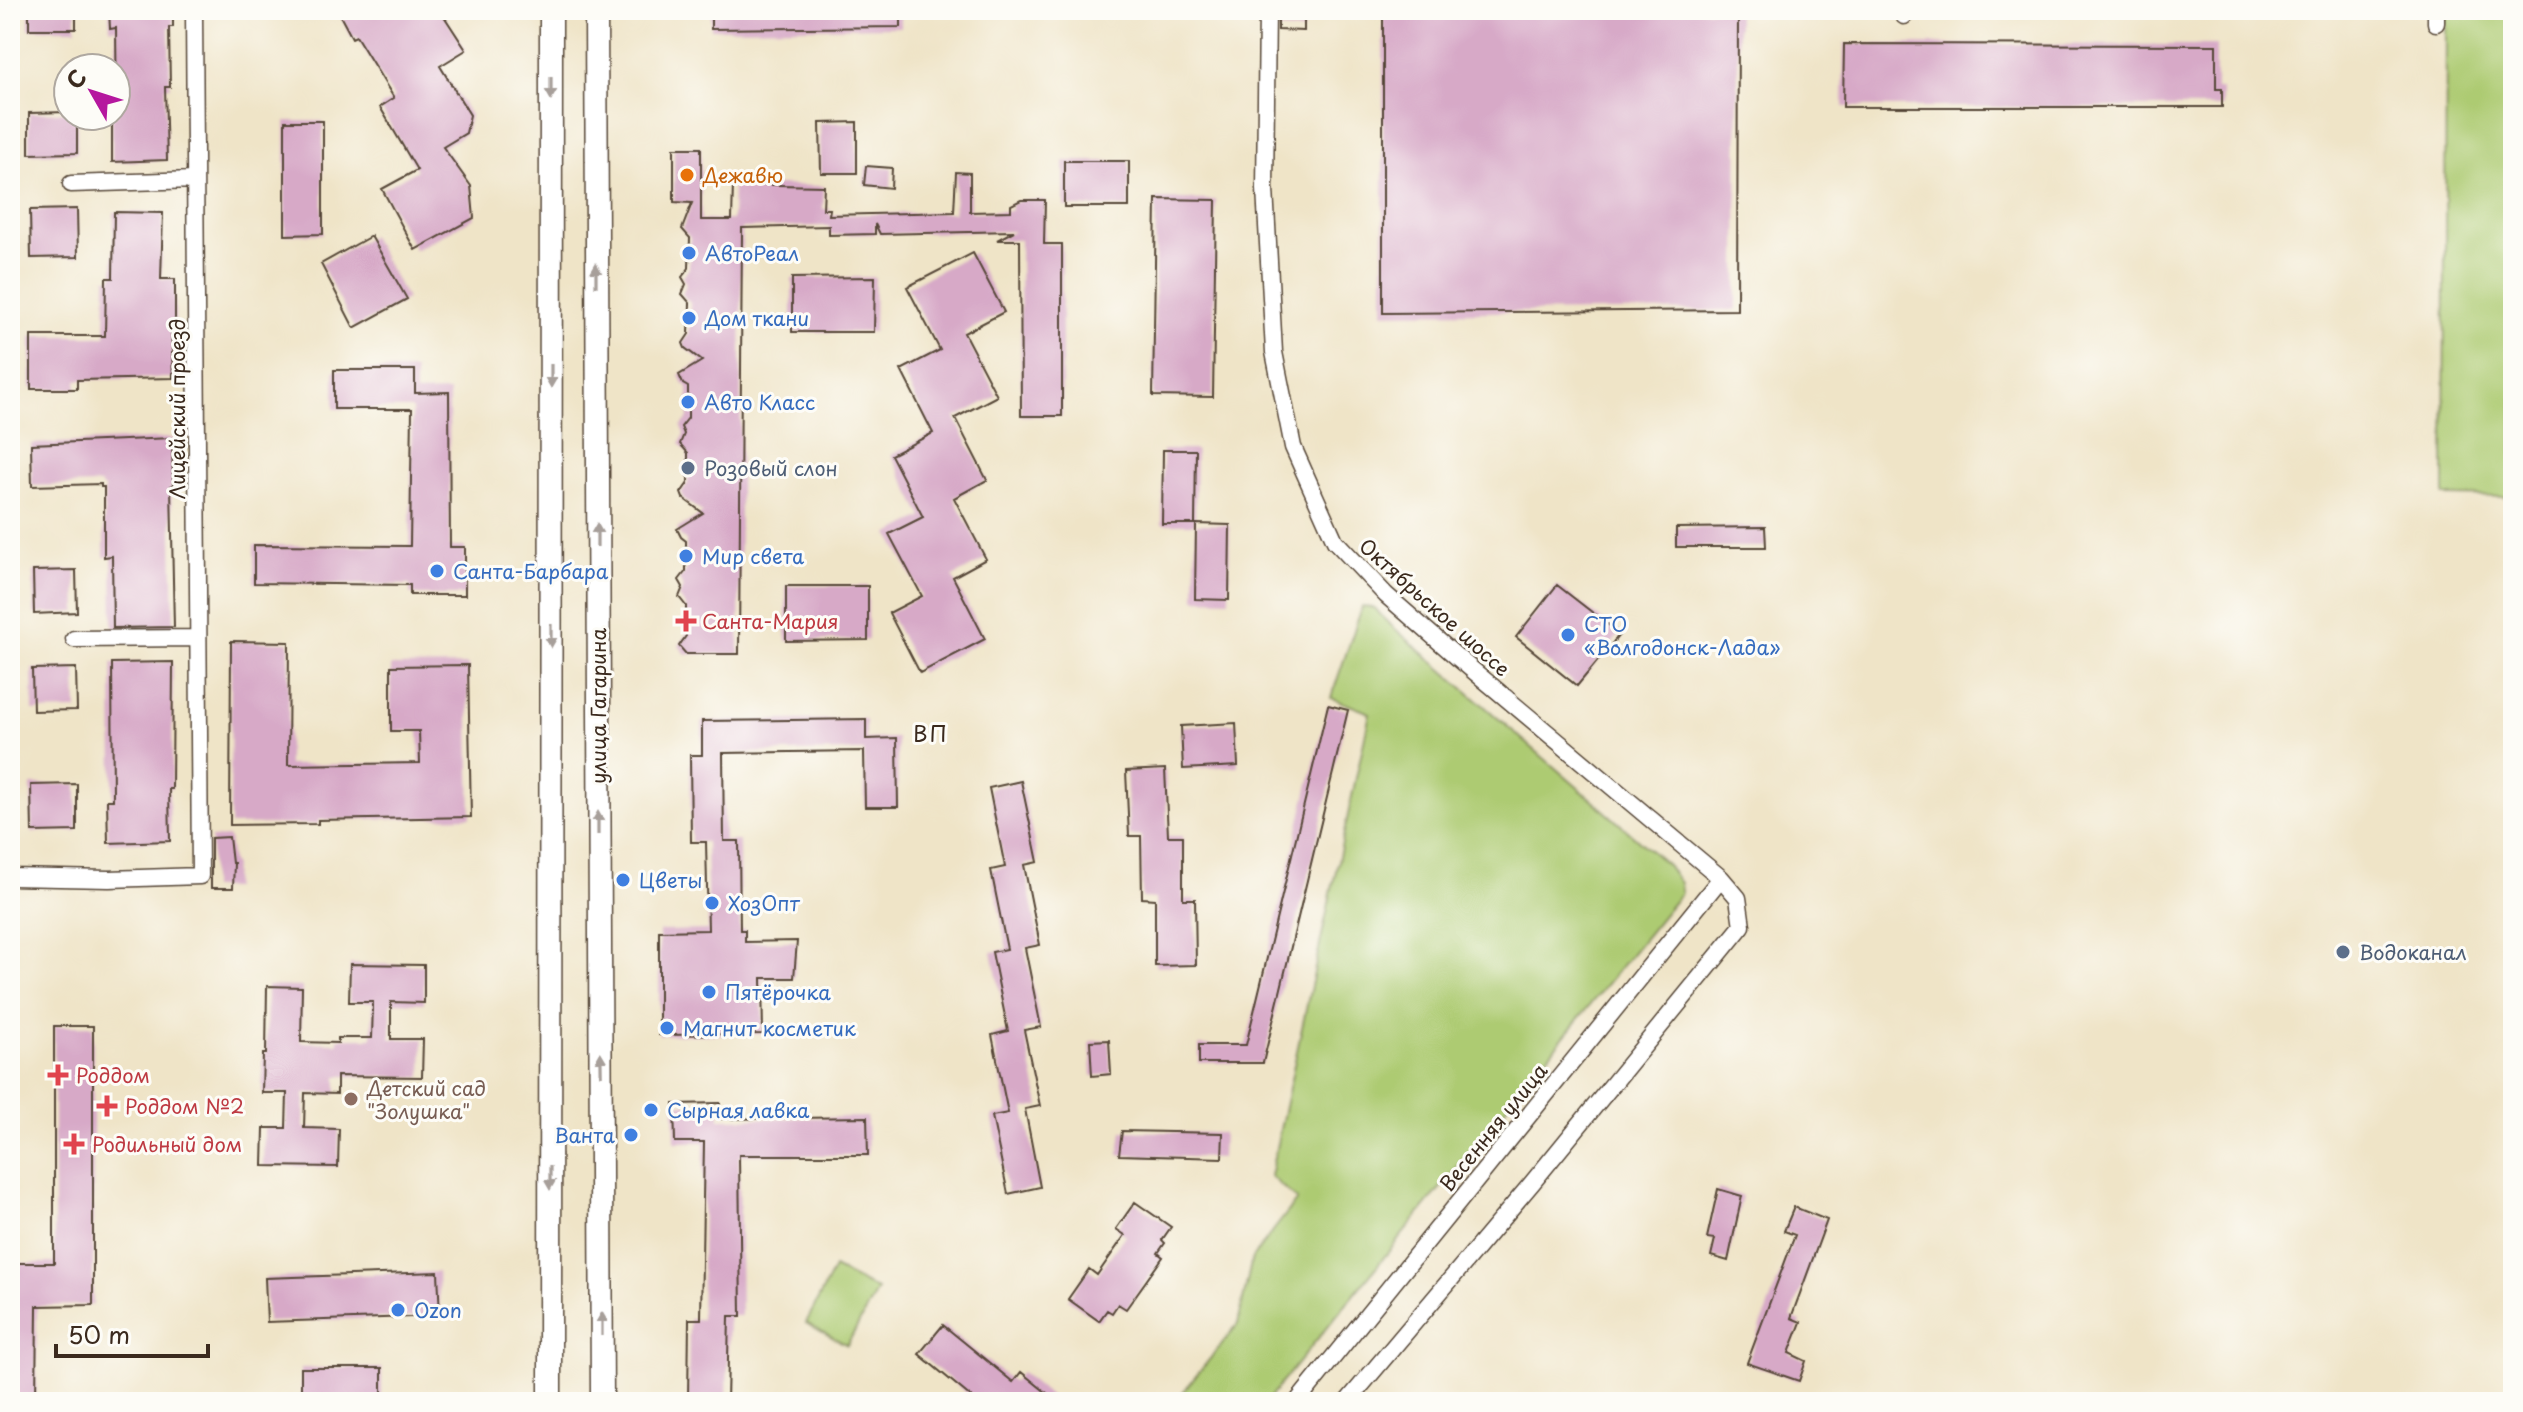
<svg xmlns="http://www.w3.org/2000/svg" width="2523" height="1412" viewBox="0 0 2523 1412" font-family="'Playpen Sans',sans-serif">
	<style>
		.green { fill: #adcb72; stroke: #747a48; stroke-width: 2 }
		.building { fill: #d7a9c7 }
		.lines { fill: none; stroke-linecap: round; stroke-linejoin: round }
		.street-casing { stroke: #564637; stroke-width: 19 }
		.secondary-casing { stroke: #564637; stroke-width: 25 }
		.street { stroke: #fff; stroke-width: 16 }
		.secondary { stroke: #fff; stroke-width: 22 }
		.oneway { fill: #a79f9a }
		.food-dot { fill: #e8710a; stroke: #fdfcf7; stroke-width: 3 }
		.shop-dot { fill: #3f7fe0; stroke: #fdfcf7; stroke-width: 3 }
		.service-dot { fill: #5c6f8a; stroke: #fdfcf7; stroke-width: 3 }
		.health-dot { fill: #e0444e; stroke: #fdfcf7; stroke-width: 3 }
		.education-dot { fill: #8d6e63; stroke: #fdfcf7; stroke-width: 3 }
		.labels { text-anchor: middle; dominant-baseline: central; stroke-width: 6; stroke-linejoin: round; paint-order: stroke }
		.food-label { font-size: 20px; fill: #c56008; stroke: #fdfcf7; text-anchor: start }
		.shop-label { font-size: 20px; fill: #366cbe; stroke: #fdfcf7; text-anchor: start }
		.street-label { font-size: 20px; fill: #3b2a1e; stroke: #fdfcf7 }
		.service-label { font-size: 20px; fill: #4e5e75; stroke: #fdfcf7; text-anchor: start }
		.health-label { font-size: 20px; fill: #be3a42; stroke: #fdfcf7; text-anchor: start }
		.education-label { font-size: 20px; fill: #785e54; stroke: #fdfcf7; text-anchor: start }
		.neighbourhood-label { font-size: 22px; letter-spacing: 2px; fill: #3b2a1e; stroke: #fdfcf7 }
	</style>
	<rect width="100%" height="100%" fill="#fdfcf7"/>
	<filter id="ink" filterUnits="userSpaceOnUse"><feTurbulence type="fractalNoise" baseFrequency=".0125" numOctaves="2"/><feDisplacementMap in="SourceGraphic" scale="16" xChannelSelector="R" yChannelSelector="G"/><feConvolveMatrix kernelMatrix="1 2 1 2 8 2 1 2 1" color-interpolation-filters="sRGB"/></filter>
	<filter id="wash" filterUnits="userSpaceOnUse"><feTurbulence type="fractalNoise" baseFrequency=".006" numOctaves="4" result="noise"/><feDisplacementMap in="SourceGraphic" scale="32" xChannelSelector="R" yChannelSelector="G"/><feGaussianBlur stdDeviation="1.8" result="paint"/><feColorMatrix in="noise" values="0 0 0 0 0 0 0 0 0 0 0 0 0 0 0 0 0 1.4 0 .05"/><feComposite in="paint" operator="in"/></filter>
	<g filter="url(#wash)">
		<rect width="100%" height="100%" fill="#efe4c7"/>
		<path class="green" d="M 2446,10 L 2513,10 L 2513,497 L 2444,496 Z
			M 1362,607 L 1375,608 L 1385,620 L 1667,865 L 1680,883 L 1681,893 L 1266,1402 L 1175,1402 L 1238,1324 L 1252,1258 L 1297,1200 L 1270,1176 L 1370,713 L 1331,698 Z
			M 834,1268 L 877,1290 L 847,1345 L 806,1323 Z"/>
		<g id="blocks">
			<path class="building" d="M 29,10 L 76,10 L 76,29 L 29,29 Z
				M 109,10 L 173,10 L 173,27 L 169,27 L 170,87 L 165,87 L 167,160 L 112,162 L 112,116 L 117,116 L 116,28 L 110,29 Z
				M 337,10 L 440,10 L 466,50 L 440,66 L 470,115 L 466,133 L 443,147 L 471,186 L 474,218 L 415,250 L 382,189 L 417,170 L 380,107 L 394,98 L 356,36 L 352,38 Z
				M 711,10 L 901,10 L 901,27 L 711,29 Z
				M 1278,10 L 1304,10 L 1304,31 L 1278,30 Z
				M 1383,10 L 1738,10 L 1737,310 L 1383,313 Z
				M 1844,44 L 2216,45 L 2216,89 L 2222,89 L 2222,107 L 1843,107 Z
				M 68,112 L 68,116 L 77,116 L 77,153 L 29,154 L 29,113 Z
				M 285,121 L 323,121 L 323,234 L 285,235 Z
				M 857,122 L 857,173 L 821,173 L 820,123 Z
				M 674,148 L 701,148 L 701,220 L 732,220 L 733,184 L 824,186 L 823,209 L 830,209 L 829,215 L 954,212 L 956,172 L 970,173 L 970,212 L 1011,211 L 1011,205 L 1021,200 L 1045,200 L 1044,244 L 1062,244 L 1062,416 L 1021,416 L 1020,240 L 997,240 L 1014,231 L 880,234 L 875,224 L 875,234 L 829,235 L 829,226 L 742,228 L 739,654 L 686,654 L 679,646 L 686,636 L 686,606 L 679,597 L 683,587 L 679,580 L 686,571 L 686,541 L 681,537 L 677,529 L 703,513 L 683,498 L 681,493 L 688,483 L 688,453 L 680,444 L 684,434 L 681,427 L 688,418 L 688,387 L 683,384 L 679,375 L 702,361 L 685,348 L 683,343 L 689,334 L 690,303 L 682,294 L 686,284 L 682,277 L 689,268 L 690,238 L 682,229 L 692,203 L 674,202 Z
				M 1064,161 L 1129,161 L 1129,207 L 1064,207 Z
				M 866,166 L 892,168 L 891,188 L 864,185 Z
				M 1156,199 L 1216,200 L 1213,397 L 1153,396 Z
				M 77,209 L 78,257 L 31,258 L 30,210 Z
				M 114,212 L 163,213 L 161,279 L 175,279 L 175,324 L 171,324 L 173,378 L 77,380 L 77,389 L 31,389 L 31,336 L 105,336 L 106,278 L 113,278 Z
				M 371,236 L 407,299 L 354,328 L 321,264 Z
				M 973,253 L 1004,312 L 964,333 L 997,396 L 955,418 L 987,480 L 954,498 L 986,559 L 953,577 L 985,639 L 920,673 L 889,613 L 922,596 L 889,534 L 923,517 L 891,455 L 933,433 L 901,370 L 940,350 L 907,287 Z
				M 875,277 L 874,332 L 792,332 L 792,278 Z
				M 334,370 L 415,370 L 415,393 L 449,392 L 450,547 L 465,547 L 465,595 L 410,595 L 410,585 L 254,583 L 254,545 L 410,546 L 412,409 L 334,409 Z
				M 172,438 L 173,486 L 171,486 L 174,627 L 113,628 L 112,556 L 104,557 L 104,487 L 101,487 L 101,484 L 32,486 L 31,444 Z
				M 1163,450 L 1196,450 L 1195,524 L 1162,524 Z
				M 1196,524 L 1230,525 L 1229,600 L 1195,599 Z
				M 1765,527 L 1766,547 L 1676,547 L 1676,528 Z
				M 76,570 L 77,612 L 34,614 L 33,571 Z
				M 1557,585 L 1620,634 L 1577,686 L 1516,637 Z
				M 786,586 L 868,586 L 868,640 L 786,641 Z
				M 231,641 L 289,642 L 288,765 L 420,763 L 419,731 L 391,731 L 391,666 L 468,665 L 471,817 L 318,820 L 318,824 L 230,825 Z
				M 173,662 L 172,789 L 169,789 L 170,841 L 108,843 L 107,800 L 113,800 L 112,663 Z
				M 76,668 L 77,710 L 33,711 L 32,669 Z
				M 1328,705 L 1348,710 L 1263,1063 L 1199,1063 L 1199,1045 L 1246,1045 Z
				M 866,719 L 866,739 L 897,738 L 898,807 L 865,807 L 864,751 L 723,753 L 724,841 L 739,841 L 740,930 L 745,930 L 745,942 L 797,941 L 794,978 L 762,978 L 763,1034 L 659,1035 L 659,931 L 708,930 L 706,842 L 691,842 L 690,755 L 702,755 L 702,721 Z
				M 1236,723 L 1238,766 L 1183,769 L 1181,726 Z
				M 1165,769 L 1168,836 L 1183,836 L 1183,899 L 1195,899 L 1196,965 L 1155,966 L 1155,899 L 1142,898 L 1141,836 L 1129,836 L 1126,771 Z
				M 1021,781 L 1038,862 L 1024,865 L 1040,945 L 1025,948 L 1041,1027 L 1024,1030 L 1040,1106 L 1025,1109 L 1040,1187 L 1008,1194 L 992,1116 L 1008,1113 L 992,1035 L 1008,1031 L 992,952 L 1007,949 L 991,870 L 1005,867 L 989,788 Z
				M 77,784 L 77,831 L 32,832 L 31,785 Z
				M 229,837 L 232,863 L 234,863 L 233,888 L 211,888 L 211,838 Z
				M 350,964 L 424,965 L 424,1003 L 391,1002 L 391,1039 L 423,1039 L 422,1077 L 337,1076 L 337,1094 L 305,1093 L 304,1128 L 339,1129 L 338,1167 L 263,1166 L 264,1128 L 286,1128 L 287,1093 L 262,1093 L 263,1054 L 266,1054 L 267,986 L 302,987 L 301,1042 L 338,1043 L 338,1038 L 372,1038 L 373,1002 L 349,1002 Z
				M 54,1026 L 93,1026 L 93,1305 L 37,1306 L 36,1402 L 10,1402 L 10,1263 L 54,1263 Z
				M 1109,1040 L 1111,1074 L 1092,1076 L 1090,1041 Z
				M 720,1103 L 720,1119 L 867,1117 L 868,1155 L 739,1155 L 741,1316 L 729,1316 L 727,1402 L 688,1402 L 689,1319 L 701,1319 L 704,1142 L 675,1142 L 674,1104 Z
				M 1122,1131 L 1223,1133 L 1222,1158 L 1119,1155 Z
				M 1718,1189 L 1742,1196 L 1728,1261 L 1711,1256 L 1715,1239 L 1707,1238 Z
				M 1135,1202 L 1171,1227 L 1162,1240 L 1165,1243 L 1158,1253 L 1163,1257 L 1126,1309 L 1118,1304 L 1112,1313 L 1107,1310 L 1099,1321 L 1068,1299 L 1089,1269 L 1097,1275 L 1125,1235 L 1116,1229 Z
				M 1794,1207 L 1827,1220 L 1791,1318 L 1801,1322 L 1789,1353 L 1806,1361 L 1799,1381 L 1747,1363 L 1795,1235 L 1784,1231 Z
				M 438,1272 L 440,1316 L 267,1322 L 265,1278 Z
				M 943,1325 L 1013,1382 L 1021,1372 L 1058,1402 L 977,1402 L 919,1354 Z
				M 301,1368 L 382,1368 L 382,1402 L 301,1402 Z"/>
		</g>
	</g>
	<g filter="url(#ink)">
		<use href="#blocks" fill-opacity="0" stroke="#564637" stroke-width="2"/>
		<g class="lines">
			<defs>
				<path id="street" d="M 1267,10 L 1265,189 L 1274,352 L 1293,447 L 1335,541 L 1386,595 L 1457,657 L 1721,878 L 1738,898 L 1742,926 L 1532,1183 L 1347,1402
					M 1904,10 L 1904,16
					M 2436,23 L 2436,10
					M 71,184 L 195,180
					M 74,639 L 198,638
					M 10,877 L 109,879 L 200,876 L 194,10
					M 1297,1402 L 1721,878"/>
				<path id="secondary" d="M 596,10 L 602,1402
					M 550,1402 L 551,10"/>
			</defs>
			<use href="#street" class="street-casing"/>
			<use href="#secondary" class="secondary-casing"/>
			<use href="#street" class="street"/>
			<use href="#secondary" class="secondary"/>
		</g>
		<defs><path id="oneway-solid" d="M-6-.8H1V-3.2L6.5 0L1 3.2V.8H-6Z" transform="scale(2)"/></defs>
		<g class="oneway">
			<use href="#oneway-solid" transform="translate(551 88) rotate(90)"/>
			<use href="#oneway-solid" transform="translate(596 275) rotate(-90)"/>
			<use href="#oneway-solid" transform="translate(551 376) rotate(90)"/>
			<use href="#oneway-solid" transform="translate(597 535) rotate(-90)"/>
			<use href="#oneway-solid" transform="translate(551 636) rotate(90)"/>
			<use href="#oneway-solid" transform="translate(598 823) rotate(-90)"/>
			<use href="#oneway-solid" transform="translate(601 1064) rotate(-91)"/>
			<use href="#oneway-solid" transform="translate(550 1178) rotate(90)"/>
			<use href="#oneway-solid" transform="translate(602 1324) rotate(-90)"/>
		</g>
	</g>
	<circle class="food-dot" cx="687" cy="175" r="8"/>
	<g class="shop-dot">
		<circle cx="689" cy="253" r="8"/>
		<circle cx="689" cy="318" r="8"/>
		<circle cx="688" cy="402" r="8"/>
		<circle cx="686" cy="556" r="8"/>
		<circle cx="437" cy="571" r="8"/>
		<circle cx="1568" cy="635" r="8"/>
		<circle cx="623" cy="880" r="8"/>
		<circle cx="712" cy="903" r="8"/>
		<circle cx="709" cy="992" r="8"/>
		<circle cx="667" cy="1028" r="8"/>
		<circle cx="651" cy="1110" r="8"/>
		<circle cx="631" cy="1135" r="8"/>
		<circle cx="398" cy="1310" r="8"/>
	</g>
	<g class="service-dot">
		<circle cx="688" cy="468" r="8"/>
		<circle cx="2343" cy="952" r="8"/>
	</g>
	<g class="health-dot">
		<path d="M682 609h8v8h8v8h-8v8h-8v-8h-8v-8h8z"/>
		<path d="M54 1063h8v8h8v8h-8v8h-8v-8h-8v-8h8z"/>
		<path d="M103 1094h8v8h8v8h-8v8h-8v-8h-8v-8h8z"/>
		<path d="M70 1132h8v8h8v8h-8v8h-8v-8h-8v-8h8z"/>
	</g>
	<circle class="education-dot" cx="351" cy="1099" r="8"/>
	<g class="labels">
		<g class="food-label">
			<text x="703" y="175">Дежавю</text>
		</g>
		<g class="shop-label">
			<text x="705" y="253">АвтоРеал</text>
			<text x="705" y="318">Дом ткани</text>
			<text x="704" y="402">Авто Класс</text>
			<text x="702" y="556">Мир света</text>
			<text x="453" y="571">Санта-Барбара</text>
			<text x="1584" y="624">СТО<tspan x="1584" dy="23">«Волгодонск-Лада»</tspan></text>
			<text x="639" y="880">Цветы</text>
			<text x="728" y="903">ХозОпт</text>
			<text x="725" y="992">Пятёрочка</text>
			<text x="683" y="1028">Магнит косметик</text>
			<text x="667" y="1110">Сырная лавка</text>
			<text x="615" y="1135" text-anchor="end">Ванта</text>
			<text x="414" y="1310">Ozon</text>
		</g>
		<g class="street-label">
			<text transform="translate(177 409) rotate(-90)">Лицейский проезд</text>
			<text transform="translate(1435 607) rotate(42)">Октябрьское шоссе</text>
			<text transform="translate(598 706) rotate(-90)">улица Гагарина</text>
			<text transform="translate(1493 1127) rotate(-51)">Весенняя улица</text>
		</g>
		<g class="service-label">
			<text x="704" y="468">Розовый слон</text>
			<text x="2359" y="952">Водоканал</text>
		</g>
		<g class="health-label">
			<text x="702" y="621">Санта-Мария</text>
			<text x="76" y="1075">Роддом</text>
			<text x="125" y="1106">Роддом №2</text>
			<text x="92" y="1144">Родильный дом</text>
		</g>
		<g class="education-label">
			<text x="367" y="1088">Детский сад<tspan x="367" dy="23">"Золушка"</tspan></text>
		</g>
		<g class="neighbourhood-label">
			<text x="931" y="732">ВП</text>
		</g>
	</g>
	<rect width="2523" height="1412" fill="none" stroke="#fdfcf7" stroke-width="40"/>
	<g transform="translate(92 92) rotate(309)"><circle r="38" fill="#fdfcf7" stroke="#afa8a0" stroke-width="2"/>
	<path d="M0-6L14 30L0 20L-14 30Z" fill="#b5179e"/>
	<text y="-12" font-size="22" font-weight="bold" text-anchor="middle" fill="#3b2a1e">С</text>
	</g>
	<path d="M56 1344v12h152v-12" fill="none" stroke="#3b2a1e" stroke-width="4"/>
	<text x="68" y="1344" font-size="24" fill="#3b2a1e" stroke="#fdfcf7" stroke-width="6" paint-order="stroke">50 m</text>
</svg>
